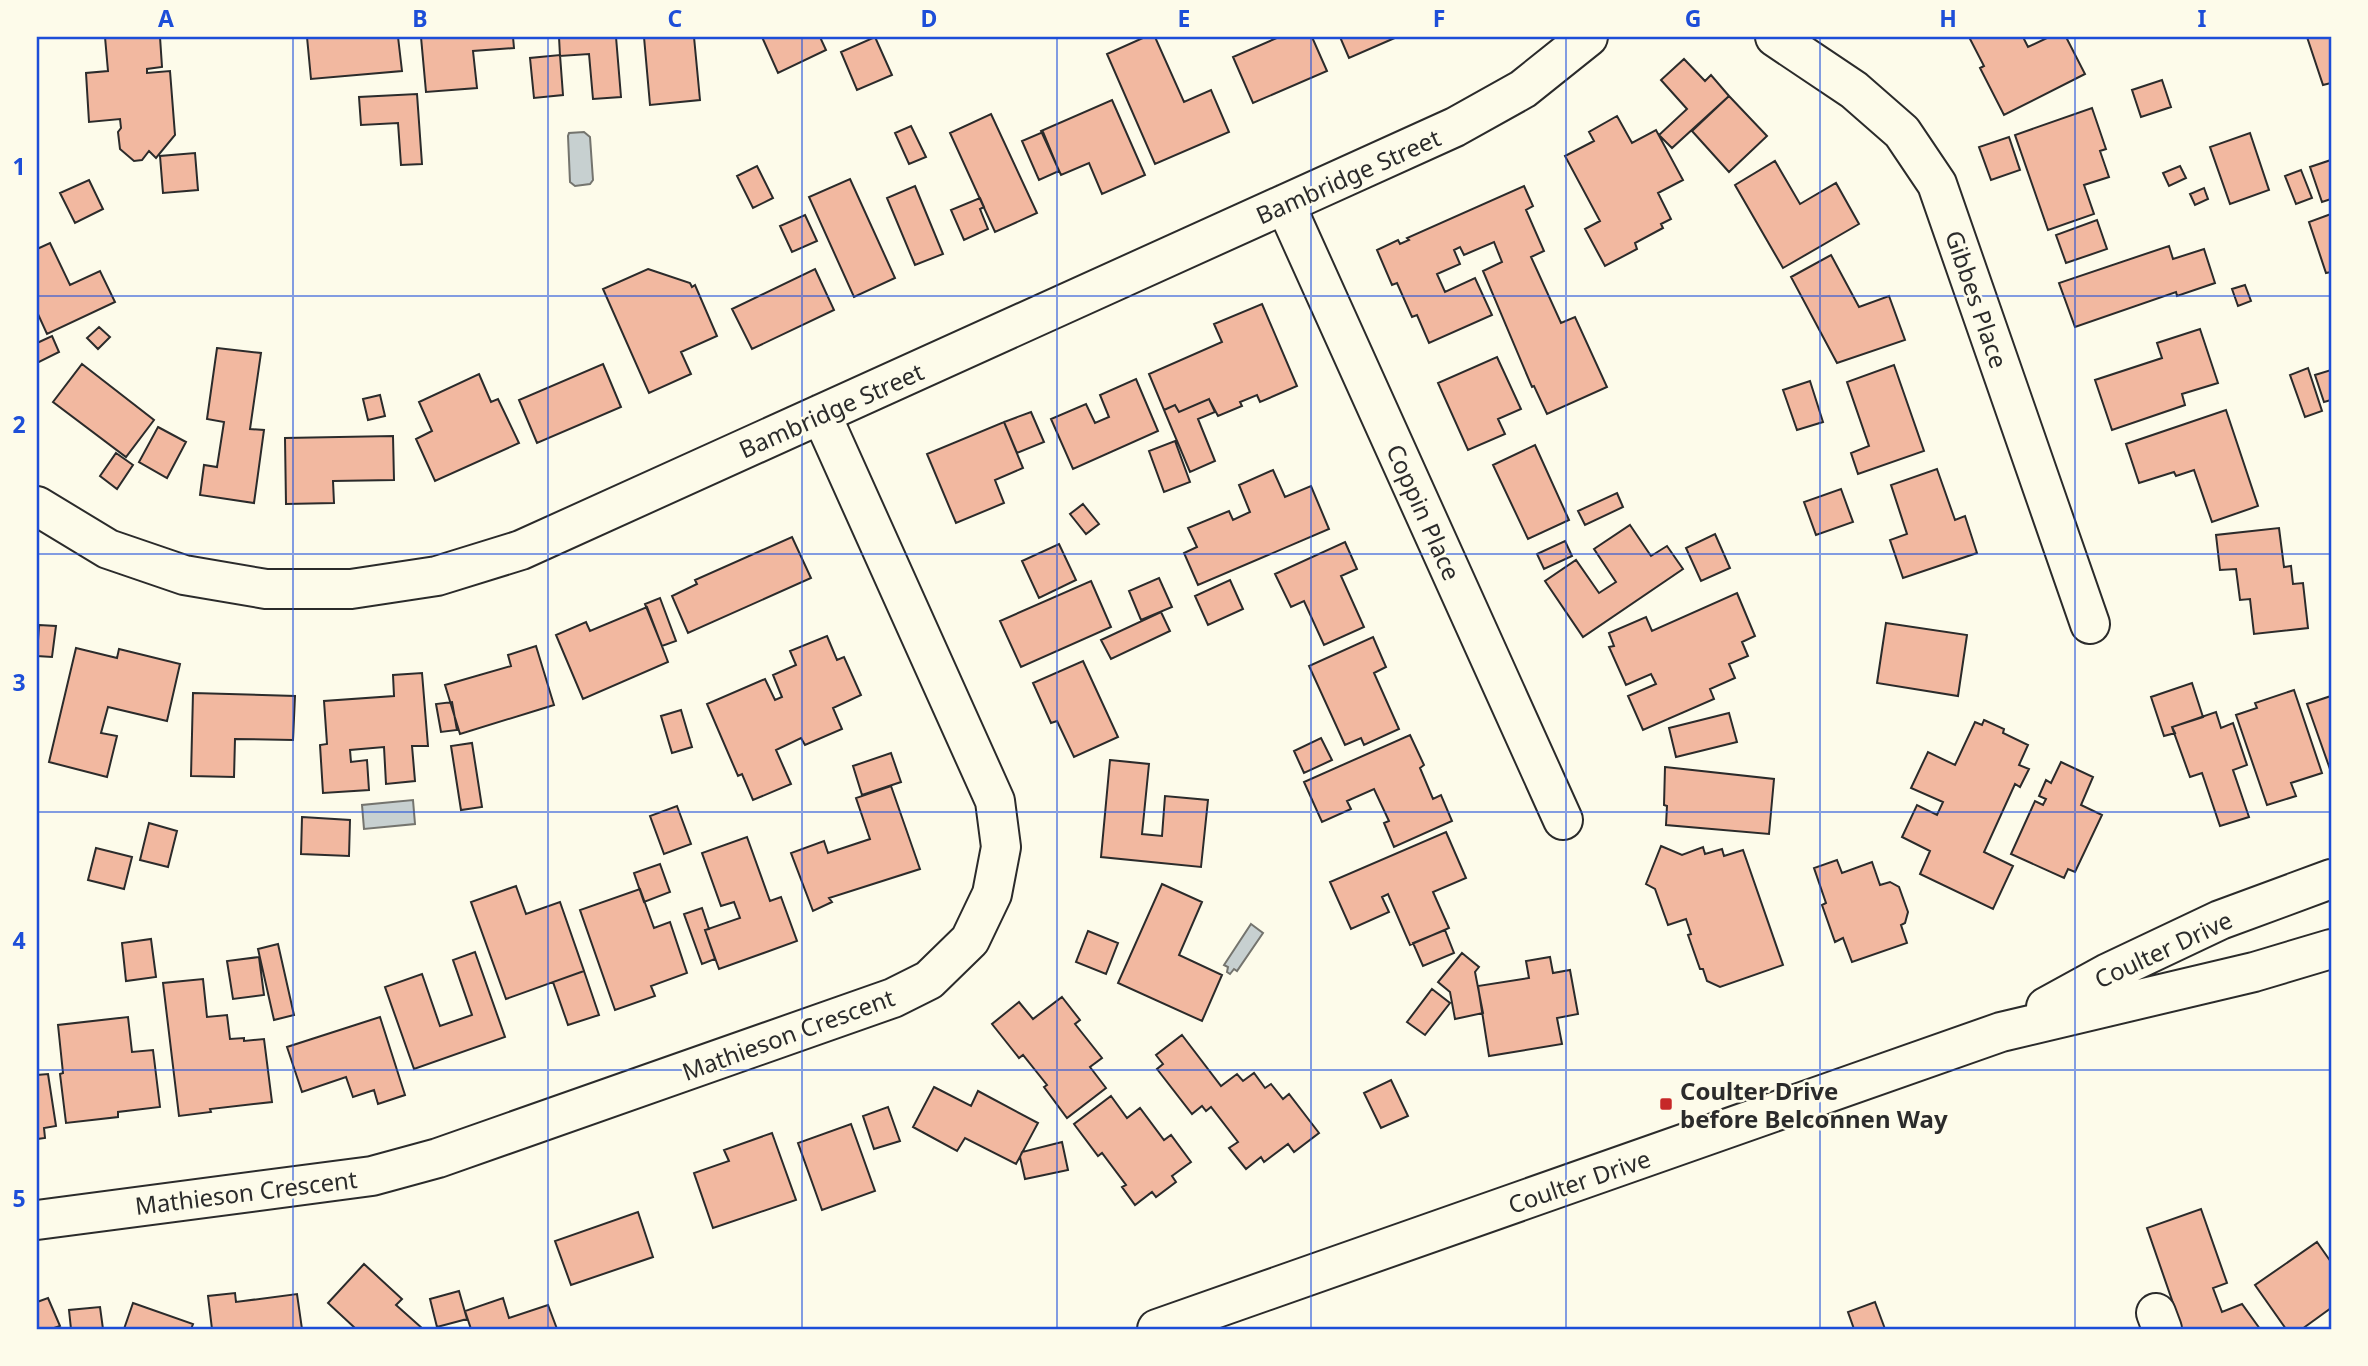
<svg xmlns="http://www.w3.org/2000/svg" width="2368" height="1366" viewBox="0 0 2368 1366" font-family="'Noto Sans',sans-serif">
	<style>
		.water { fill: #c7d0d0; stroke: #74746e; stroke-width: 2 }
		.building { fill: #f2b8a0; stroke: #2b2b2b; stroke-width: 2 }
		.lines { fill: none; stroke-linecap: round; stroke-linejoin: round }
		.minor-casing { stroke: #2b2b2b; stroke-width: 42 }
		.major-casing { stroke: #2b2b2b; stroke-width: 42 }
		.minor { stroke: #fdfbea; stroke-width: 38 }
		.major { stroke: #fdfbea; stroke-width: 38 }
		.grid { fill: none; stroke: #1d4ed8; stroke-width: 2; stroke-opacity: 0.55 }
		.poi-dot { fill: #c62828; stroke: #fdfbea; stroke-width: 2.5 }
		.labels { text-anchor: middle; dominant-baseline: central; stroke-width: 5; stroke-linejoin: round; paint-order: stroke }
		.street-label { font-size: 24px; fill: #2b2b2b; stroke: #fdfbea }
		.poi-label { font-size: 24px; font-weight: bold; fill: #2b2b2b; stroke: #fdfbea; text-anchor: start }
		.neatline { fill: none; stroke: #1d4ed8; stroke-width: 2.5 }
		.grid-label { font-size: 23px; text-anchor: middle; font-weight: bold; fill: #1d4ed8 }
	</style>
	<rect width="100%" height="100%" fill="#fdfbea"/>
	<path class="water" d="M 584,132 L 590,137 L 593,180 L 590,184 L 575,186 L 570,182 L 568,136 L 569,133 Z
		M 413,800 L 415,824 L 364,829 L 362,805 Z
		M 1251,924 L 1263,933 L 1237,971 L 1234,969 L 1230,974 L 1227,972 L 1228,967 L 1224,965 Z"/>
	<path class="building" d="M 105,37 L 160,37 L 162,67 L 147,69 L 147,73 L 170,71 L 175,135 L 156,158 L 149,151 L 142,160 L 134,161 L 120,149 L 118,132 L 121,128 L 120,119 L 89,122 L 86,73 L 108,71 Z
		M 307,37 L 398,37 L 402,71 L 311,79 Z
		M 421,37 L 513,37 L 514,48 L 473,51 L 477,88 L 426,92 Z
		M 559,37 L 616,37 L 621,97 L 593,99 L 589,54 L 560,56 Z
		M 644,37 L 694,37 L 700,100 L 650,105 Z
		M 762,37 L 820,37 L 826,50 L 778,73 Z
		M 875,37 L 892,75 L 857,90 L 841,52 Z
		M 1145,37 L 1155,37 L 1184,102 L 1211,90 L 1229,132 L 1155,164 L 1107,54 Z
		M 1279,37 L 1312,37 L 1327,71 L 1253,103 L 1233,57 Z
		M 1340,37 L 1397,37 L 1349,58 Z
		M 1969,37 L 2023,37 L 2028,47 L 2049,37 L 2066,37 L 2085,74 L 2004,115 L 1980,68 L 1984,66 Z
		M 2307,37 L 2331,37 L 2331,83 L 2323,85 Z
		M 560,55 L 563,95 L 534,98 L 530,58 Z
		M 1684,59 L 1705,81 L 1711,75 L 1729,96 L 1672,148 L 1659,135 L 1687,109 L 1661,80 Z
		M 2162,80 L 2171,107 L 2141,117 L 2132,90 Z
		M 417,94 L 422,164 L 401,165 L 398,123 L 361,125 L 359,97 Z
		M 1729,96 L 1767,136 L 1729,172 L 1692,131 Z
		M 1112,100 L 1145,175 L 1102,194 L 1089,163 L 1061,175 L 1041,131 Z
		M 2092,108 L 2106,149 L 2100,151 L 2109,177 L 2084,185 L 2094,214 L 2048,230 L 2015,135 Z
		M 991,114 L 1037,213 L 995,232 L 950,133 Z
		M 1617,116 L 1632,143 L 1656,130 L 1683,180 L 1658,193 L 1671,219 L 1661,224 L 1663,228 L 1635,243 L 1637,249 L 1605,266 L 1585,229 L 1600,221 L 1565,156 L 1594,141 L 1589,132 Z
		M 911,126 L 926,157 L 909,164 L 895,133 Z
		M 1043,132 L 1059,171 L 1039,180 L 1022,141 Z
		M 2250,133 L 2269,190 L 2230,204 L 2210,147 Z
		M 2009,137 L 2020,170 L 1991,180 L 1979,147 Z
		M 195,153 L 198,190 L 163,193 L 160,156 Z
		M 2331,160 L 2331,199 L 2322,202 L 2310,167 Z
		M 1775,161 L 1800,204 L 1836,183 L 1859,224 L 1783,268 L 1735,185 Z
		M 757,166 L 773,198 L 753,208 L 737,176 Z
		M 2180,166 L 2186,178 L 2169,186 L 2163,173 Z
		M 2301,170 L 2312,198 L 2296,204 L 2285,176 Z
		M 850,179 L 895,278 L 854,297 L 809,197 Z
		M 89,180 L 103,209 L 75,223 L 60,193 Z
		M 915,186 L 943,254 L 915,265 L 887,198 Z
		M 1524,186 L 1533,206 L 1526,210 L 1544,251 L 1531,257 L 1561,323 L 1575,317 L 1607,387 L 1547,414 L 1534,386 L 1532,387 L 1483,271 L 1502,262 L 1494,242 L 1464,255 L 1460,247 L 1454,250 L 1460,264 L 1437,274 L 1445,292 L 1475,278 L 1492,315 L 1429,343 L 1417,315 L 1412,317 L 1397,283 L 1392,285 L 1377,250 L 1398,240 L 1400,244 L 1409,240 L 1407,238 Z
		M 2204,188 L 2208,199 L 2195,205 L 2190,194 Z
		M 980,198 L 984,207 L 980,209 L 988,229 L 964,240 L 951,210 Z
		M 2331,214 L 2331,272 L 2326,273 L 2309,222 Z
		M 805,215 L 817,241 L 792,252 L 780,226 Z
		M 2097,220 L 2107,249 L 2066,263 L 2056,235 Z
		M 50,243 L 70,285 L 100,271 L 115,302 L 47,334 L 37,312 L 37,249 Z
		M 2169,246 L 2173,259 L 2204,249 L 2215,283 L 2177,296 L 2176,292 L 2075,327 L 2059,283 Z
		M 1831,255 L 1859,307 L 1889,296 L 1905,340 L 1837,363 L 1791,277 Z
		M 648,269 L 690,283 L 692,287 L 695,285 L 717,336 L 681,352 L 691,374 L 649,393 L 603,289 Z
		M 815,269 L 834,310 L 752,349 L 732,309 Z
		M 2245,285 L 2251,301 L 2238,306 L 2232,289 Z
		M 1262,304 L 1297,386 L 1260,402 L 1257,395 L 1240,402 L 1242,406 L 1218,416 L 1209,399 L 1179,412 L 1175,405 L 1164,410 L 1149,374 L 1222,342 L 1214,324 Z
		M 99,327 L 110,337 L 98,349 L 87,338 Z
		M 2200,329 L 2218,383 L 2182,394 L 2185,405 L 2112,430 L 2095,380 L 2162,358 L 2157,343 Z
		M 52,336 L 59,352 L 37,363 L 37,343 Z
		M 217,348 L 261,353 L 250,429 L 264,430 L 254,503 L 200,495 L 204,465 L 217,467 L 224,422 L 207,419 Z
		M 1497,357 L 1521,409 L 1498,419 L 1505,434 L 1468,450 L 1438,383 Z
		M 82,364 L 154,420 L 126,457 L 53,402 Z
		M 603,364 L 621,407 L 537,443 L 519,400 Z
		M 1894,365 L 1924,451 L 1858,474 L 1851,453 L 1869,446 L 1847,382 Z
		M 2308,368 L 2322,411 L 2305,417 L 2290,375 Z
		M 2331,370 L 2331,400 L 2324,402 L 2315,375 Z
		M 479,374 L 491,402 L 498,399 L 519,443 L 435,481 L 416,439 L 432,431 L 419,402 Z
		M 1136,379 L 1158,431 L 1073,469 L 1051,419 L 1086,404 L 1095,423 L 1109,417 L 1100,395 Z
		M 1810,381 L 1823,422 L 1797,430 L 1783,390 Z
		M 380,395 L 385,416 L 368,420 L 363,399 Z
		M 1209,399 L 1215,412 L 1198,419 L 1215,461 L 1190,472 L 1164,410 L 1175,405 L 1179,412 Z
		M 2226,410 L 2258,506 L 2212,522 L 2194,470 L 2176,476 L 2174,472 L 2139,483 L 2126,444 Z
		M 1031,412 L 1044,442 L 1017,453 L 1004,422 Z
		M 1004,422 L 1023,468 L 995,480 L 1004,503 L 956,523 L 927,454 Z
		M 158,427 L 186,442 L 167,478 L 139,462 Z
		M 393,436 L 394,480 L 333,481 L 334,503 L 286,504 L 285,438 Z
		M 1175,441 L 1190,482 L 1164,492 L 1149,451 Z
		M 1535,445 L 1569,520 L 1528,539 L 1493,465 Z
		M 116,453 L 133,465 L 117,489 L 100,476 Z
		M 1937,469 L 1955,520 L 1965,516 L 1977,553 L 1903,578 L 1890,540 L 1907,534 L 1891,485 Z
		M 1273,470 L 1285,497 L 1311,486 L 1329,529 L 1198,585 L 1184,553 L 1197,547 L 1188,528 L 1229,511 L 1233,520 L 1250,512 L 1239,485 Z
		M 1841,489 L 1853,522 L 1816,535 L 1804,502 Z
		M 1617,493 L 1623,507 L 1585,525 L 1578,511 Z
		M 1083,504 L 1099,524 L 1086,534 L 1070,514 Z
		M 1630,525 L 1651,556 L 1667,546 L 1683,569 L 1583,637 L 1545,581 L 1576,560 L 1599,593 L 1616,582 L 1594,549 Z
		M 2279,528 L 2284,567 L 2291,566 L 2293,584 L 2303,583 L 2308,628 L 2254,634 L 2250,599 L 2240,600 L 2236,569 L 2220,570 L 2216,535 Z
		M 1715,534 L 1730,568 L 1701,581 L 1686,548 Z
		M 792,537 L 811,578 L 688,633 L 672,596 L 697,584 L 695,580 Z
		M 1565,541 L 1572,556 L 1544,569 L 1537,554 Z
		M 1345,542 L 1357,569 L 1341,576 L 1364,627 L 1324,645 L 1304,601 L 1291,607 L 1275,574 Z
		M 1059,544 L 1076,580 L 1039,598 L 1022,561 Z
		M 1159,578 L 1172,607 L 1141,620 L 1129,591 Z
		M 1230,580 L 1243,609 L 1208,625 L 1195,596 Z
		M 1091,581 L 1111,627 L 1021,667 L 1000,621 Z
		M 1737,593 L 1755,636 L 1742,642 L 1748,656 L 1729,664 L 1735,678 L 1710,689 L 1714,699 L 1643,730 L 1628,696 L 1656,684 L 1651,674 L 1626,685 L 1609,647 L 1614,646 L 1609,633 L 1646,617 L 1652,631 Z
		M 660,598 L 676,641 L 662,646 L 645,604 Z
		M 647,607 L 668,662 L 583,699 L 556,635 L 586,622 L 590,631 Z
		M 1161,612 L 1170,631 L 1111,659 L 1101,640 Z
		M 1886,623 L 1967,635 L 1958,696 L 1877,683 Z
		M 39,625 L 56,626 L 52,657 L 37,656 Z
		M 827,636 L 837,660 L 844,657 L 861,695 L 833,708 L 842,729 L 805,745 L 801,738 L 776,750 L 791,784 L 753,800 L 742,774 L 738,776 L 707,704 L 765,679 L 775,700 L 782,697 L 773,675 L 796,665 L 790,651 Z
		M 1373,637 L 1386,667 L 1374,673 L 1399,729 L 1364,745 L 1361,738 L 1345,745 L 1309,666 Z
		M 536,646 L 554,705 L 460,734 L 445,685 L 511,666 L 508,655 Z
		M 76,648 L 117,658 L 119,649 L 180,664 L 167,721 L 108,707 L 101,733 L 117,736 L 107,777 L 49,762 Z
		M 1083,661 L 1118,737 L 1074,757 L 1057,721 L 1051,723 L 1033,683 Z
		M 422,673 L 428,746 L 412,746 L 415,781 L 386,784 L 384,747 L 350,750 L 351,762 L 367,760 L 369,790 L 323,793 L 320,745 L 327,744 L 324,701 L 394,696 L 393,675 Z
		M 2192,683 L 2203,717 L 2172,727 L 2175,733 L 2164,736 L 2151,697 Z
		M 2294,690 L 2322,773 L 2291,783 L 2296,796 L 2267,805 L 2236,715 L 2257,708 L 2255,703 Z
		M 193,693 L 295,696 L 293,740 L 235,739 L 234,777 L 191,776 Z
		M 2331,696 L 2331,772 L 2307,704 Z
		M 452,702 L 457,730 L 441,732 L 436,704 Z
		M 681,710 L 692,747 L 672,753 L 661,716 Z
		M 2216,712 L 2221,728 L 2233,723 L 2247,765 L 2233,770 L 2249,817 L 2220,826 L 2202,773 L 2190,777 L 2172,727 Z
		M 1729,713 L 1737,742 L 1676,757 L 1669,728 Z
		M 1984,720 L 2004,729 L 2003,733 L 2028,745 L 2019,765 L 2029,769 L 2020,787 L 2015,784 L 1984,852 L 2013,866 L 1993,909 L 1920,874 L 1930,851 L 1902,837 L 1917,805 L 1937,815 L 1943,802 L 1911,788 L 1928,752 L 1955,765 L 1975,722 L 1982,725 Z
		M 1410,735 L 1424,765 L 1420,768 L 1433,799 L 1441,795 L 1452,821 L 1394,847 L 1384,823 L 1389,821 L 1374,789 L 1347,801 L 1351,809 L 1322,822 L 1304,782 Z
		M 1321,738 L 1332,760 L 1304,773 L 1294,751 Z
		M 472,743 L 482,807 L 461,810 L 451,746 Z
		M 891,753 L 901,782 L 862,795 L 853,766 Z
		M 1110,760 L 1149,764 L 1142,834 L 1162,836 L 1165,796 L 1208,800 L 1201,867 L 1101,857 Z
		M 2061,762 L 2093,777 L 2081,805 L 2102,815 L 2075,872 L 2068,869 L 2064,878 L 2011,854 L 2035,801 L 2043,805 L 2046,799 L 2039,796 L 2046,780 L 2051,783 Z
		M 1665,767 L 1774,779 L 1769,834 L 1666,825 L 1667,806 L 1664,805 Z
		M 891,786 L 920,869 L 829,898 L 832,902 L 813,911 L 791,853 L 824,841 L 828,853 L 870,839 L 856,798 Z
		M 677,806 L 691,844 L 664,854 L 650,816 Z
		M 302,817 L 350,820 L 349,856 L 301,854 Z
		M 149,823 L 177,831 L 168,867 L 140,860 Z
		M 1446,832 L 1466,878 L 1433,892 L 1449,928 L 1410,945 L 1388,894 L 1382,897 L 1389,912 L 1351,929 L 1330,882 Z
		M 747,837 L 770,901 L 781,897 L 797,941 L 719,969 L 705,930 L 740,918 L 734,902 L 721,906 L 702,853 Z
		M 1661,846 L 1682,855 L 1703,847 L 1705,854 L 1722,849 L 1724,856 L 1743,850 L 1783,965 L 1720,987 L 1707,981 L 1703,969 L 1700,969 L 1688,935 L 1691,934 L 1686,919 L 1668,925 L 1655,889 L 1646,884 Z
		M 96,848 L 132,857 L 124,889 L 88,880 Z
		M 1837,860 L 1842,873 L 1872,862 L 1880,885 L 1890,882 L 1899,887 L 1908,912 L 1905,923 L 1901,925 L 1907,943 L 1852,962 L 1843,938 L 1835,942 L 1822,905 L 1826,903 L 1814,868 Z
		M 660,864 L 670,892 L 644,902 L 634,873 Z
		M 1162,884 L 1202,902 L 1179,955 L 1222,975 L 1202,1021 L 1118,983 Z
		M 516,886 L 526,914 L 560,902 L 584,971 L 506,999 L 471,902 Z
		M 640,889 L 654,928 L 670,922 L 687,973 L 651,986 L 655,996 L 615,1010 L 580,910 Z
		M 702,908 L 709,929 L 705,930 L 715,959 L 702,964 L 684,914 Z
		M 1445,930 L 1454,953 L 1423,966 L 1413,943 Z
		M 1088,931 L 1118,943 L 1106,974 L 1076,962 Z
		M 151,939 L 156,977 L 126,981 L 122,943 Z
		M 278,944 L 294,1015 L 274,1020 L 258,949 Z
		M 475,952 L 505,1037 L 414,1069 L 385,987 L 422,974 L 440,1026 L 472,1015 L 453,960 Z
		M 1462,953 L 1479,967 L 1475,972 L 1483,1013 L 1455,1019 L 1450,992 L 1438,982 Z
		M 259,957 L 264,995 L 233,999 L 227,961 Z
		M 1550,957 L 1553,973 L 1570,970 L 1578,1014 L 1557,1018 L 1562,1044 L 1489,1056 L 1478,986 L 1529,978 L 1526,961 Z
		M 584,971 L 599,1015 L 568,1025 L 553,982 Z
		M 203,979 L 207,1017 L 227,1015 L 230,1039 L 244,1038 L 244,1041 L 264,1039 L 272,1102 L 210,1109 L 211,1112 L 179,1116 L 163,983 Z
		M 1432,989 L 1450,1003 L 1425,1035 L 1407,1022 Z
		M 1062,997 L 1080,1020 L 1075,1024 L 1102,1058 L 1090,1067 L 1106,1088 L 1067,1118 L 1044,1087 L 1047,1085 L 1023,1055 L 1019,1058 L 992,1024 L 1019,1002 L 1033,1019 Z
		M 128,1017 L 132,1052 L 153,1050 L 160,1107 L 118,1112 L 118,1117 L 66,1123 L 60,1074 L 63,1073 L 58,1025 Z
		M 380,1017 L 405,1095 L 378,1104 L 374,1090 L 353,1097 L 346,1077 L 302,1092 L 287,1047 Z
		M 1182,1035 L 1221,1086 L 1237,1074 L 1243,1081 L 1254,1073 L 1265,1088 L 1271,1084 L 1283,1099 L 1289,1094 L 1319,1133 L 1294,1152 L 1288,1144 L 1264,1162 L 1261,1157 L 1246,1169 L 1229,1148 L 1238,1142 L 1211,1107 L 1206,1111 L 1202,1106 L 1192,1114 L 1157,1069 L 1163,1064 L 1156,1055 Z
		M 48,1074 L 56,1126 L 44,1128 L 45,1138 L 37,1139 L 37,1075 Z
		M 1391,1080 L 1408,1116 L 1381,1128 L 1364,1093 Z
		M 934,1087 L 971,1106 L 978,1091 L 1038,1123 L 1016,1164 L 965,1138 L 957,1151 L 913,1127 Z
		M 1111,1096 L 1127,1118 L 1140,1108 L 1164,1140 L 1171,1135 L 1191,1162 L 1172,1176 L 1176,1182 L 1156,1197 L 1152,1192 L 1135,1205 L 1122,1187 L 1126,1185 L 1102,1153 L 1098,1156 L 1074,1124 Z
		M 888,1107 L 900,1141 L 874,1149 L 863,1116 Z
		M 851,1124 L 875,1191 L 822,1210 L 798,1143 Z
		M 772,1133 L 796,1200 L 713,1228 L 694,1173 L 729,1161 L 724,1150 Z
		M 1062,1142 L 1068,1170 L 1025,1179 L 1020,1157 L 1022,1152 Z
		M 2201,1209 L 2227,1283 L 2213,1288 L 2222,1312 L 2242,1304 L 2260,1329 L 2182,1329 L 2147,1228 Z
		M 638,1212 L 653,1257 L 571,1285 L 555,1241 Z
		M 2317,1242 L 2331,1262 L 2331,1308 L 2302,1329 L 2286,1329 L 2255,1285 Z
		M 364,1264 L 402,1299 L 396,1305 L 423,1329 L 356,1329 L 328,1303 Z
		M 459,1291 L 467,1319 L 437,1327 L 430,1299 Z
		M 235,1293 L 236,1302 L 297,1294 L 302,1329 L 212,1329 L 208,1296 Z
		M 48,1298 L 60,1326 L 51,1329 L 37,1329 L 37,1302 Z
		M 503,1298 L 509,1318 L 548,1305 L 557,1329 L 471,1329 L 465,1311 Z
		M 1875,1302 L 1885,1329 L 1854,1329 L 1848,1312 Z
		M 133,1303 L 193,1324 L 191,1329 L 124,1329 Z
		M 100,1307 L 103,1329 L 71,1329 L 69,1310 Z"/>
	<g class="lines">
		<defs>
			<path id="minor" d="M 1775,37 L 1854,90 L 1902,132 L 1937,184 L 2090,624
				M 1285,204 L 1563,820
				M 37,506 L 108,549 L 184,575 L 266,589 L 351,589 L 437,576 L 521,550 L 1455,127 L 1523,89 L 1588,37
				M 37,1220 L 372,1176 L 438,1158 L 893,998 L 929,980 L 970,940 L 992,894 L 1001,847 L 995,801 L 821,414
				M 2156,1313 L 2162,1329"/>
			<path id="major" d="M 2046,1007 L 2108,973 L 2220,920 L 2331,879
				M 1157,1329 L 2001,1032 L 2254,972 L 2331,949"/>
		</defs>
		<use href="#minor" class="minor-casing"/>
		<use href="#major" class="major-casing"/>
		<use href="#minor" class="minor"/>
		<use href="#major" class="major"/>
	</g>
	<path class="grid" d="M 293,37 L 293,1329M 548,37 L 548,1329M 802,37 L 802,1329M 1057,37 L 1057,1329M 1311,37 L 1311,1329M 1566,37 L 1566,1329M 1820,37 L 1820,1329M 2075,37 L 2075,1329M 37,296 L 2331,296M 37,554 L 2331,554M 37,812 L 2331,812M 37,1070 L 2331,1070"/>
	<rect class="poi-dot" x="1659" y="1097" width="14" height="14" rx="3.5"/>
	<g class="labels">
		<g class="street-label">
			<text transform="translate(1348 176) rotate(-24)">Bambridge Street</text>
			<text transform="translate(1977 299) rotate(71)">Gibbes Place</text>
			<text transform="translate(831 410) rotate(-24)">Bambridge Street</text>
			<text transform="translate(1424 512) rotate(66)">Coppin Place</text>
			<text transform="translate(2163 949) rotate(-25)">Coulter Drive</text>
			<text transform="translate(788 1034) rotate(-20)">Mathieson Crescent</text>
			<text transform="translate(1579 1181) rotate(-19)">Coulter Drive</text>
			<text transform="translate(246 1192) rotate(-7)">Mathieson Crescent</text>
		</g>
		<g class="poi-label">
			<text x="1680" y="1090">Coulter Drive<tspan x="1680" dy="28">before Belconnen Way</tspan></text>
		</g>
	</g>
	<rect width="2368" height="1366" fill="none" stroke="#fdfbea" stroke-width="77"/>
	<rect x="38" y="38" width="2292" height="1290" class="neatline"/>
	<g class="grid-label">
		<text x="166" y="27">A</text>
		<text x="420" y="27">B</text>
		<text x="675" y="27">C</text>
		<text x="929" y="27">D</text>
		<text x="1184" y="27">E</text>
		<text x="1439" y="27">F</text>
		<text x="1693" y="27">G</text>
		<text x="1948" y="27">H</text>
		<text x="2202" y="27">I</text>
		<text x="19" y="175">1</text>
		<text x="19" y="433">2</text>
		<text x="19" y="691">3</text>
		<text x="19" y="949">4</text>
		<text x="19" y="1207">5</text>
	</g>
</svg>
